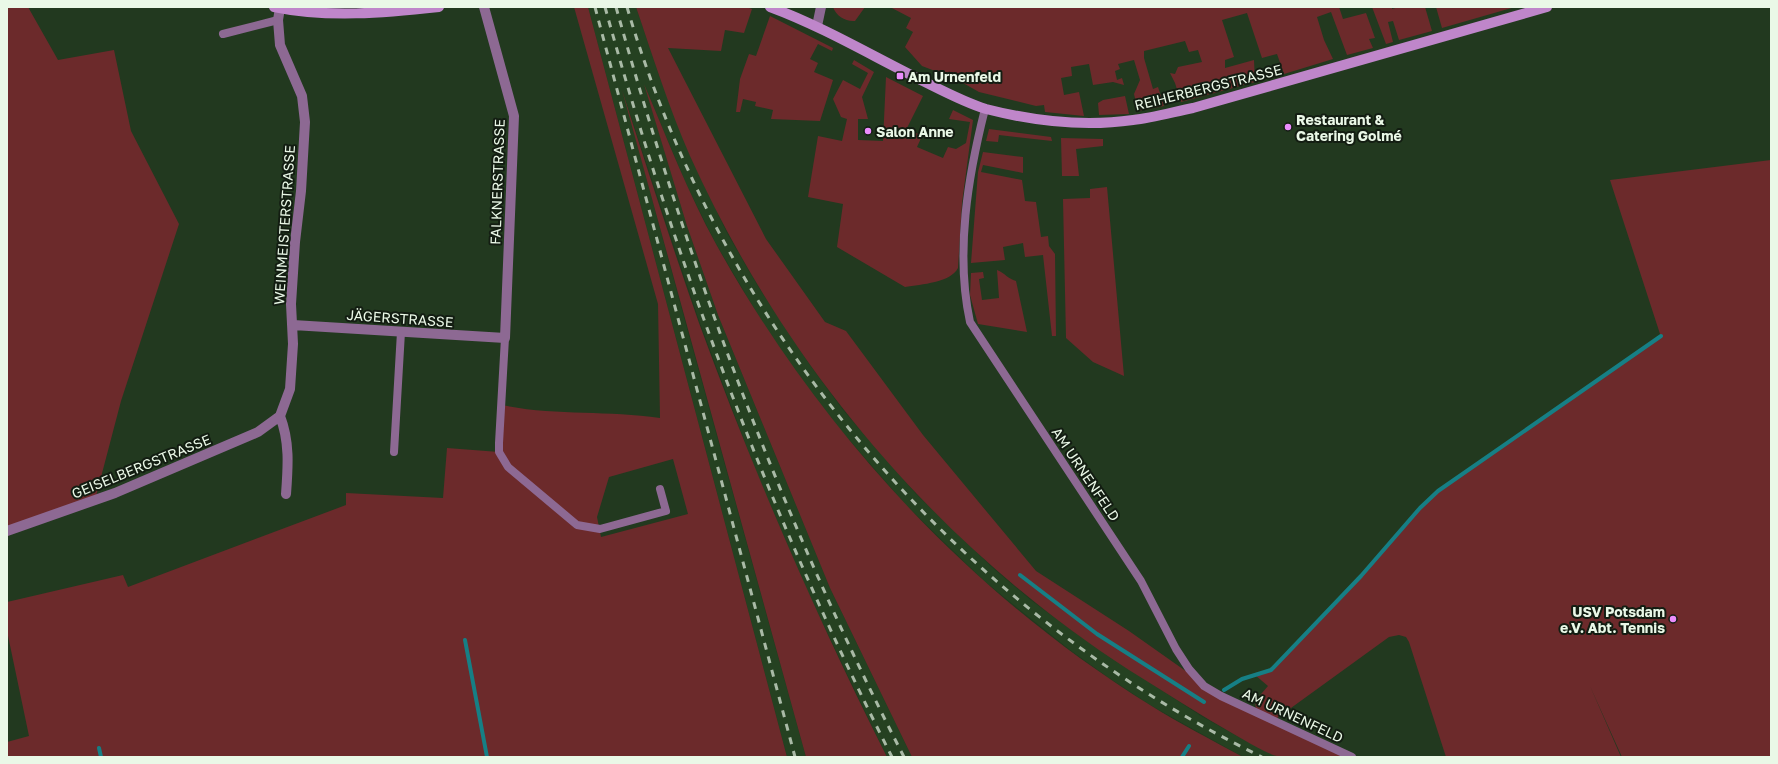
<svg xmlns="http://www.w3.org/2000/svg" width="1778" height="764" viewBox="0 0 1778 764" font-family="'Golos Text',sans-serif">
	<style>
		.built { fill: #254121 }
		.green { fill: #6c2a2b; fill-rule: evenodd }
		.lines { fill: none; stroke-linecap: round; stroke-linejoin: round }
		.stream { stroke: #167f85; stroke-width: 4 }
		.lane { stroke: #8d6993; stroke-width: 8 }
		.street { stroke: #8d6993; stroke-width: 10 }
		.secondary { stroke: #bf86ca; stroke-width: 10 }
		.rail { stroke: #a9baa6; stroke-width: 3; stroke-dasharray: 7 7; stroke-linecap: butt }
		.poi-dot { fill: #eb8dfc; stroke: #131d12; stroke-width: 1.5 }
		.labels { text-anchor: middle; dominant-baseline: central; stroke-width: 4; stroke-linejoin: round; paint-order: stroke }
		.poi-label { font-size: 14px; font-weight: bold; fill: #eaf8e7; stroke: #131d12; text-anchor: start }
		.street-label { font-size: 14px; fill: #eaf8e7; stroke: #131d12 }
	</style>
	<rect width="100%" height="100%" fill="#22391f"/>
	<path class="built" d="M 588,7 L 636,7 L 659,75 L 690,155 L 727,233 L 759,288 L 810,365 L 843,410 L 916,494 L 995,570 L 1032,601 L 1080,636 L 1201,716 L 1248,742 L 1280,757 L 1243,757 L 1150,705 L 1109,678 L 1070,650 L 984,581 L 905,504 L 831,419 L 796,373 L 766,329 L 715,242 L 687,186 L 646,89 L 687,226 L 718,315 L 830,588 L 912,757 L 887,757 L 810,597 L 756,472 L 700,323 L 626,102 L 685,321 L 806,757 L 787,757 Z"/>
	<path class="green" d="M 7,7 L 28,7 L 58,60 L 114,50 L 131,131 L 179,224 L 121,401 L 95,500 L 7,531 Z
		M 574,7 L 588,7 L 787,757 L 7,757 L 7,742 L 29,736 L 7,631 L 7,602 L 123,575 L 128,587 L 346,505 L 346,493 L 443,498 L 447,448 L 499,452 L 502,405 C 554,416 607,410 660,418 L 658,304 ZM 673,459 L 688,514 L 601,537 L 597,517 L 609,477 Z
		M 636,7 L 746,7 L 752,9 L 744,33 L 725,30 L 721,51 L 668,48 L 766,239 L 825,322 L 846,331 L 923,435 L 1036,571 L 1129,631 L 1197,679 L 1204,686 L 1256,709 L 1255,701 L 1268,686 L 1255,675 L 1272,670 L 1361,576 L 1420,508 L 1438,491 L 1661,337 L 1610,180 L 1771,160 L 1771,757 L 1622,757 L 1590,686 L 1621,757 L 1446,757 L 1409,642 L 1406,637 L 1399,635 L 1389,637 L 1273,721 L 1352,757 C 1336,757 1319,757 1303,757 C 1296,757 1288,758 1281,757 C 1268,755 1248,742 1237,736 C 1200,715 1165,692 1129,670 C 936,545 785,366 690,156 C 669,108 653,57 636,7 Z
		M 833,7 L 865,7 L 855,21 C 846,22 836,16 833,7 Z
		M 890,7 L 1339,7 L 1343,19 L 1366,13 L 1375,38 L 1369,39 L 1373,48 L 1347,55 L 1331,12 L 1317,17 L 1324,40 L 1333,59 L 1284,74 L 1277,54 L 1262,58 L 1247,13 L 1222,20 L 1234,57 L 1225,60 L 1225,68 L 1254,60 L 1255,82 L 1181,102 L 1175,83 L 1170,73 L 1175,74 L 1178,67 L 1202,62 L 1198,50 L 1189,52 L 1185,41 L 1144,51 L 1144,58 L 1153,89 L 1158,87 L 1164,106 L 1138,111 L 1134,94 L 1140,80 L 1134,60 L 1118,64 L 1120,69 L 1115,71 L 1117,80 L 1122,78 L 1124,85 L 1113,82 L 1093,85 L 1089,64 L 1071,67 L 1072,76 L 1061,78 L 1064,95 L 1079,92 L 1084,116 L 1045,112 L 1044,105 L 1036,106 L 979,92 L 956,79 L 922,66 L 905,47 L 913,32 L 906,28 L 911,18 Z
		M 1372,7 L 1392,7 L 1392,9 L 1399,7 L 1425,7 L 1432,31 L 1399,40 L 1393,21 L 1388,22 L 1393,42 L 1386,44 Z
		M 1436,7 L 1515,7 L 1442,28 Z
		M 770,16 L 833,48 L 832,51 L 818,44 L 810,59 L 818,63 L 814,72 L 833,80 L 820,121 L 771,119 L 773,110 L 755,106 L 756,102 L 743,99 L 740,112 L 736,112 L 740,79 L 749,54 L 756,56 Z
		M 854,60 L 874,72 L 862,97 L 868,119 L 858,119 L 858,140 L 883,141 L 886,77 L 923,96 L 907,128 L 922,136 L 917,147 L 943,158 L 948,147 L 956,149 L 966,143 L 970,122 L 949,119 L 953,110 L 973,120 L 962,203 L 958,268 C 950,283 922,284 905,287 L 837,247 L 843,204 L 808,197 L 818,136 L 842,141 L 847,119 L 841,117 L 833,99 L 843,80 L 860,89 L 868,73 L 852,64 Z
		M 644,84 C 667,138 688,193 716,244 C 820,431 968,592 1150,705 C 1180,724 1212,740 1243,757 L 912,757 L 830,588 L 718,315 L 687,226 Z
		M 622,90 C 647,168 672,246 699,323 C 753,471 816,616 887,757 L 806,757 Z
		M 1125,96 L 1129,114 L 1099,115 L 1098,103 L 1103,100 Z
		M 989,129 L 1051,137 L 1052,141 L 999,135 L 998,142 L 986,141 Z
		M 1061,138 L 1103,139 L 1103,146 L 1076,149 L 1079,176 L 1062,176 Z
		M 983,152 L 1023,157 L 1023,173 L 983,165 L 981,172 L 1022,180 L 1025,201 L 1036,202 L 1041,237 L 1048,236 L 1049,246 L 1055,254 L 1056,336 L 1052,336 L 1043,255 L 1025,257 L 1023,243 L 1003,247 L 1005,260 L 971,263 L 978,172 Z
		M 1107,187 L 1124,376 L 1093,362 L 1066,338 L 1063,199 L 1090,198 L 1090,189 Z
		M 997,270 C 1005,273 1008,279 1016,281 L 1027,332 L 978,324 L 970,295 L 971,273 L 983,272 L 984,278 L 979,279 L 982,300 L 999,298 Z"/>
	<g class="lines">
		<path class="stream" d="M 1020,575 L 1097,634 L 1204,702
			M 465,640 L 487,757
			M 1224,690 L 1242,679 L 1271,670 L 1361,576 L 1420,508 L 1438,491 L 1661,336
			M 99,748 L 101,757
			M 1182,757 L 1189,746"/>
		<path class="lane" d="M 223,34 L 278,20
			M 985,109 C 968,176 955,253 970,322 L 1141,581 L 1176,649 L 1189,669 L 1204,686 L 1221,696 L 1352,757
			M 505,338 L 499,443 L 499,452 L 508,467 L 577,525 L 600,529 L 666,511 L 660,489
			M 394,452 L 401,332"/>
		<path class="street" d="M 280,8 L 278,20 L 280,45 L 302,96 L 305,122 L 301,191 L 295,242 L 291,304 L 293,344 L 290,389 L 280,416 C 290,442 288,467 286,494
			M 817,26 L 821,7
			M 293,325 L 505,338 L 514,116 L 484,7
			M 7,531 L 115,493 L 258,432 L 280,416"/>
		<path class="secondary" d="M 274,7 C 327,18 385,13 439,7
			M 770,7 C 824,27 874,57 925,82 C 945,92 966,103 986,109 C 1033,121 1085,127 1133,120 C 1153,118 1173,112 1193,108 L 1547,7"/>
		<path class="rail" d="M 595,7 L 795,757
			M 605,7 C 676,265 771,518 892,757
			M 616,7 C 688,265 781,518 904,757
			M 627,7 C 723,334 956,608 1262,757"/>
	</g>
	<g class="poi-dot">
		<rect x="896" y="72" width="8" height="8" rx="2"/>
		<circle cx="1288" cy="127" r="4"/>
		<circle cx="868" cy="131" r="4"/>
		<circle cx="1673" cy="619" r="4"/>
	</g>
	<g class="labels">
		<g class="poi-label">
			<text x="908" y="76">Am Urnenfeld</text>
			<text x="1296" y="119">Restaurant &amp;<tspan x="1296" dy="16">Catering Golmé</tspan></text>
			<text x="876" y="131">Salon Anne</text>
			<text x="1665" y="611" text-anchor="end">USV Potsdam<tspan x="1665" dy="16">e.V. Abt. Tennis</tspan></text>
		</g>
		<g class="street-label">
			<text transform="translate(1208 87) rotate(-14)">REIHERBERGSTRASSE</text>
			<text transform="translate(497 182) rotate(-88)">FALKNERSTRASSE</text>
			<text transform="translate(284 225) rotate(-86)">WEINMEISTERSTRASSE</text>
			<text transform="translate(400 318) rotate(4)">JÄGERSTRASSE</text>
			<text transform="translate(141 466) rotate(-22)">GEISELBERGSTRASSE</text>
			<text transform="translate(1086 474) rotate(56)">AM URNENFELD</text>
			<text transform="translate(1293 715) rotate(25)">AM URNENFELD</text>
		</g>
	</g>
	<rect width="1778" height="764" fill="none" stroke="#eaf8e7" stroke-width="16"/>
</svg>
